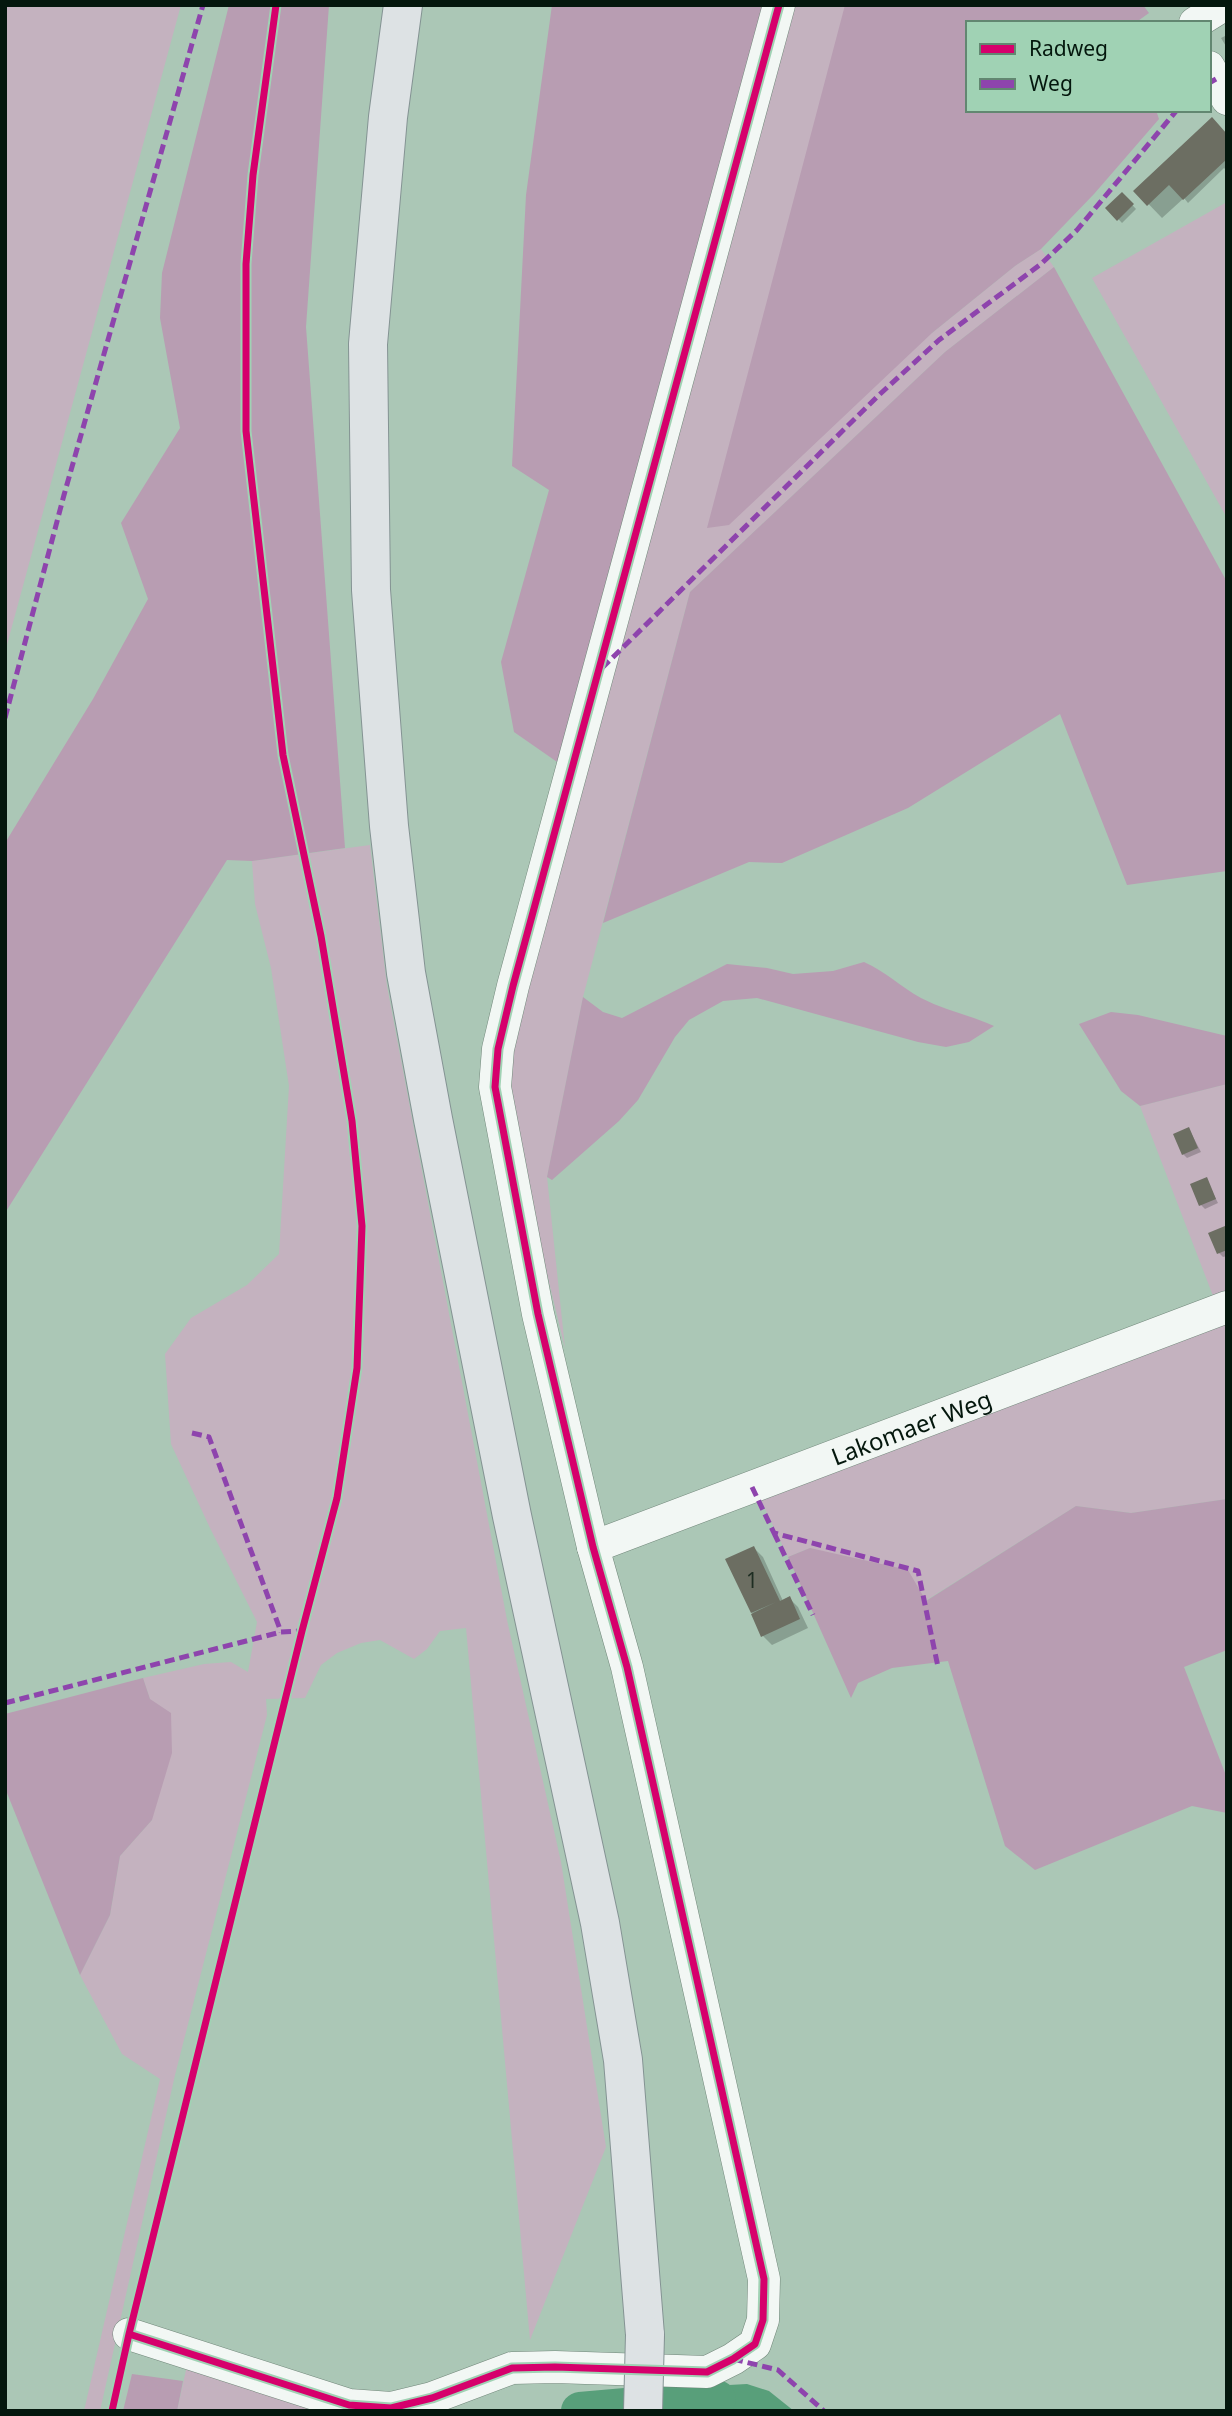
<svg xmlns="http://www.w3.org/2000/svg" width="1232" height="2416" viewBox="0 0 1232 2416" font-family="'Noto Sans',sans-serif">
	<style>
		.green { fill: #c4b2bf }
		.forest { fill: #b89db2 }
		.water { fill: #589f7a }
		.shadow { fill: #0003 }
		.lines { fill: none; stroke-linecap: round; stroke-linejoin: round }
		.river { stroke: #589f7a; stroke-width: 38 }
		.building { fill: #6c6e62 }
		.minor-casing { stroke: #71877a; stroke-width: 33 }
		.major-casing { stroke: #849393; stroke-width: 40 }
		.minor { stroke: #f2f7f4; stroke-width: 32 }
		.major { stroke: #dde2e4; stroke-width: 38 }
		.major-bridge-casing { stroke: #849393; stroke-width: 40; stroke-linecap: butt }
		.major-bridge { stroke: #dde2e4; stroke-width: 38 }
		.quiet { stroke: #8e44ad; stroke-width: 5; stroke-dasharray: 10 5; stroke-linecap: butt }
		.cycleway-casing { stroke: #a0d2b4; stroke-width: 11 }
		.cycleway { stroke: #d6006c; stroke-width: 7 }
		.labels { text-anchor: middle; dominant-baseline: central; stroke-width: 7; stroke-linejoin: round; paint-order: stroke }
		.number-label { font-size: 21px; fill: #1e2d22 }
		.street-label { font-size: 24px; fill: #04170d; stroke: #a0d2b4 }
	</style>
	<rect width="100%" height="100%" fill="#abc7b6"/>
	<path class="green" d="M 5,5 L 181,5 L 5,652 Z
		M 788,5 L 845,5 L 932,333 L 1015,266 L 1041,249 L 1054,267 L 945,352 L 690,592 L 583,997 L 547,1177 L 565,1348 L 502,1089 L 508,1047 Z
		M 1227,202 L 1227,518 L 1092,278 Z
		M 370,845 L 387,986 L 507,1620 L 561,1862 L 606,2147 L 530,2340 L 466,1628 L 440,1631 L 427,1649 L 414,1659 L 380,1640 L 361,1643 L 337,1653 L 321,1665 L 305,1698 L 266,1699 L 267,1715 L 175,2075 L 100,2411 L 84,2411 L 160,2079 L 122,2054 L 80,1975 L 110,1915 L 120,1856 L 152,1820 L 150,1699 L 143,1678 L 204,1664 L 231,1662 L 248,1672 L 257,1622 L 210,1528 L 171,1444 L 165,1354 L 191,1318 L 247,1285 L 279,1254 L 289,1086 L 271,968 L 255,904 L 252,861 Z
		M 1227,1084 L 1227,1297 L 1215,1301 L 1140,1106 Z
		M 1227,1317 L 1227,1499 L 1131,1513 L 1076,1506 L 925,1601 L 810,1548 L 788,1557 L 758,1494 Z
		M 188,2361 L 349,2411 L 177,2411 Z"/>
	<path class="forest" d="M 229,5 L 329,5 L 306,327 L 345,848 L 252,861 L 227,860 L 5,1213 L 5,843 L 93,699 L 148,599 L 121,523 L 180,428 L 160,318 L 162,273 Z
		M 552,5 L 763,5 L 560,764 L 514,732 L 501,662 L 549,490 L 512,466 L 526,195 Z
		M 845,5 L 1143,5 L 1149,13 L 1135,23 L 968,23 L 968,110 L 1156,110 L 1159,119 L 1094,194 L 1041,249 L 1015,266 L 932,333 L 729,525 L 707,528 Z
		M 1054,267 L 1227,582 L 1227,871 L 1127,885 L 1060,714 L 908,808 L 782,863 L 749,862 L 603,923 L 690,592 L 945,352 Z
		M 864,962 C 885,971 901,987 921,998 C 944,1010 970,1015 994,1026 L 969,1042 L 946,1047 L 918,1042 L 757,998 L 723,1001 L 689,1020 L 675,1037 L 638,1100 L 619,1121 L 552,1180 L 547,1177 L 583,997 L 603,1012 L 622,1018 L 727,964 L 767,968 L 793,974 L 833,971 Z
		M 1111,1012 L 1138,1015 L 1227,1036 L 1227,1084 L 1140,1106 L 1121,1091 L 1079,1024 Z
		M 1227,1499 L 1227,1650 L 1184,1667 L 1227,1778 L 1227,1813 L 1192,1806 L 1035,1870 L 1005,1846 L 948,1661 L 892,1668 L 858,1683 L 851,1698 L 788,1557 L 810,1548 L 908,1570 L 926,1601 L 1076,1506 L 1131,1513 Z
		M 143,1678 L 150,1699 L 171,1713 L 172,1753 L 152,1820 L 120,1856 L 110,1915 L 80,1975 L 5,1788 L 5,1714 Z
		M 132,2374 L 183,2381 L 177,2411 L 123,2411 Z"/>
	<path class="water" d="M 747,2384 L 769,2391 L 794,2411 L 675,2411 L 675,2388 Z"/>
	<path class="shadow" d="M 1227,35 L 1227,48 L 1221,38 Z
		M 1227,135 L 1227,171 L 1224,168 L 1188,203 L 1184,198 L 1162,218 L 1136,191 Z
		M 1122,194 L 1136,209 L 1122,223 L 1108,208 Z
		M 1189,1129 L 1201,1152 L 1187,1158 L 1183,1154 Z
		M 1206,1179 L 1218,1203 L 1205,1209 L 1201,1205 Z
		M 1224,1228 L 1227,1230 L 1227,1256 L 1223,1257 L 1219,1253 Z
		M 754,1548 L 763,1557 L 783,1601 L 789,1598 L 798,1607 L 808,1628 L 772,1645 L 763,1636 L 728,1560 Z"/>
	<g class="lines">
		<path class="river" d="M 580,2411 L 717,2399"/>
	</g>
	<path class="building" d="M 1212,117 L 1227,134 L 1227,159 L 1183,200 L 1169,185 L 1147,206 L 1133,191 Z
		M 1122,192 L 1134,204 L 1117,221 L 1105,208 Z
		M 1189,1127 L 1198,1148 L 1182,1155 L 1173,1134 Z
		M 1207,1177 L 1216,1199 L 1199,1206 L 1190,1184 Z
		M 1225,1226 L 1227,1250 L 1217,1254 L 1208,1233 Z
		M 754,1546 L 780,1601 L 790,1596 L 800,1619 L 761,1637 L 751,1614 L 776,1602 L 751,1613 L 725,1559 Z"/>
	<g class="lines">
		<defs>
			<g id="minor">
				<path d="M 1195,23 L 1224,5"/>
				<path d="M 1209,67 L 1227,99"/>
				<path id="s1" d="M 593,1547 L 1227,1307"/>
				<path d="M 129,2334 L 349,2405 L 391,2408 L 432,2398 L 512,2368 L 555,2367 L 707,2372 L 733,2359 L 755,2344 L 763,2320 L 764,2279 L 627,1667 L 593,1547 L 538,1314 L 495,1087 L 498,1049 L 513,986 L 779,5"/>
			</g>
			<path id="major" d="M 403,5 L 388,117 L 368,344 L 371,590 L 389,826 L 406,973 L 433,1119 L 512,1516 L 600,1923 L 623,2060 L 645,2335"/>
		</defs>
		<use href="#minor" class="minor-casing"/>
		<use href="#major" class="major-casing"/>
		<use href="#minor" class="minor"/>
		<use href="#major" class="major"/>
		<defs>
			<path id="major-bridge" d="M 643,2411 L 645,2335"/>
		</defs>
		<use href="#major-bridge" class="major-bridge-casing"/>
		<use href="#major-bridge" class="major-bridge"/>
		<path class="quiet" d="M 1209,83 L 1216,79
			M 602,668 L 879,395 L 939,340 L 1041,264 L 1077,230 L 1177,110
			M 5,718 L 64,495 L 203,5
			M 192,1433 L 209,1437 L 281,1632
			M 752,1487 L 774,1533 L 918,1571 L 938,1667
			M 774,1533 L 813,1615
			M 5,1703 L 281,1632 L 302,1631
			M 733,2359 L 778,2370 L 824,2411"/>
		<defs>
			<path id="cycleway" d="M 129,2334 L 349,2405 L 391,2408 L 432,2398 L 512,2368 L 555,2367 L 707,2372 L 733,2359 L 755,2344 L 763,2320 L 764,2279 L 627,1667 L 593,1547 L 538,1314 L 495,1087 L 498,1049 L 513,986 L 779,5
				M 112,2411 L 129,2334 L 302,1631 L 337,1498 L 357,1368 L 362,1226 L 352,1121 L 321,936 L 283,755 L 246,431 L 246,264 L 253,175 L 276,5"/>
		</defs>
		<use href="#cycleway" class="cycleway-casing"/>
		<use href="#cycleway" class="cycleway"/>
	</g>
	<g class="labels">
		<g class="number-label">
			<text x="752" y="1580">1</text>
		</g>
		<g class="street-label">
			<text stroke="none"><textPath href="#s1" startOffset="340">Lakomaer Weg</textPath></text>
		</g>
	</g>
	<rect width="1232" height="2416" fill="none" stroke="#04170d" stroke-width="14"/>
	<rect x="966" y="21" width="245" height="91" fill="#a0d2b4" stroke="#628771" stroke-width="2"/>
	<rect x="980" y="44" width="35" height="10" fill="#d6006c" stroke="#628771" stroke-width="2"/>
	<text x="1029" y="56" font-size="21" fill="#04170d">Radweg</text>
	<rect x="980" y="79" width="35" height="10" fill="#8e44ad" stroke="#628771" stroke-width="2"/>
	<text x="1029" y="91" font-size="21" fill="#04170d">Weg</text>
</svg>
